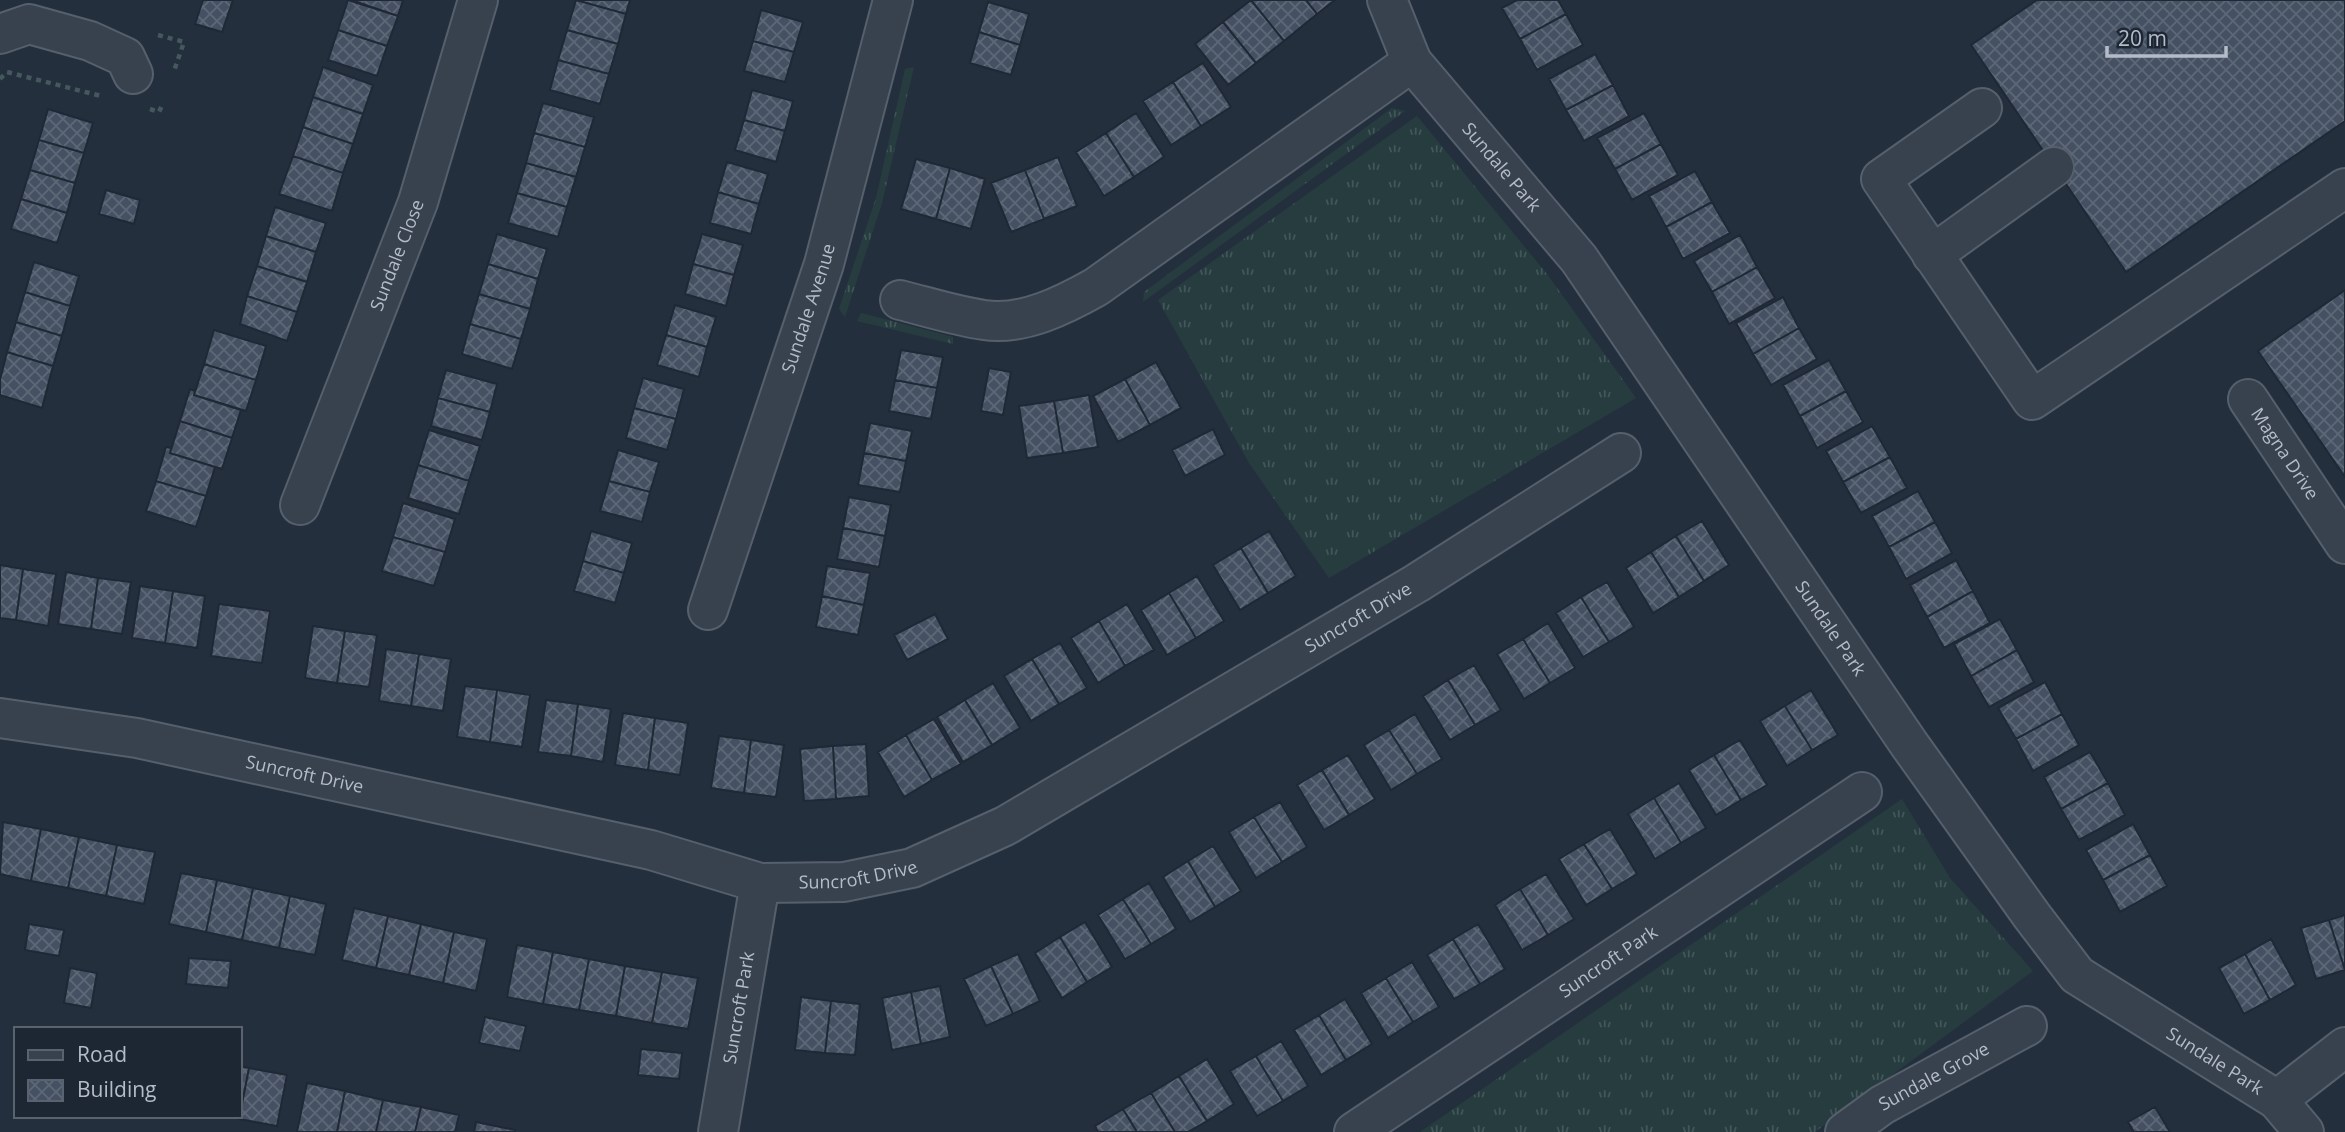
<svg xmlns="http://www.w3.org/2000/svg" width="2345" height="1132" font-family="'Open Sans',sans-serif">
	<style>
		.grass { fill: url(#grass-tufts) }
		.building { fill: url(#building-cross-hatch); stroke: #1f2835; stroke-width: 2 }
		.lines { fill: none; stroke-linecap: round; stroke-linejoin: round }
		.minor-casing { stroke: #565f6c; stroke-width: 42 }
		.path { stroke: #44595c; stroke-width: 4.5; stroke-dasharray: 5 5; stroke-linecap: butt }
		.minor { stroke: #38414e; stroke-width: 38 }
		.labels { text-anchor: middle; stroke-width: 6; stroke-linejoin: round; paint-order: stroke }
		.street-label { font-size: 18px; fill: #b4bcc9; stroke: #1d2633 }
	</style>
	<defs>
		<pattern id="grass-tufts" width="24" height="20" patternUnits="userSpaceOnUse" patternTransform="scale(1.75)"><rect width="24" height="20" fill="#263c3f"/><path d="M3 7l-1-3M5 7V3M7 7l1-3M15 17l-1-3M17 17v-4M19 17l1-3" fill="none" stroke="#435659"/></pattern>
		<pattern id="building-cross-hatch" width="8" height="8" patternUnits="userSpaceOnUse" patternTransform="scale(1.75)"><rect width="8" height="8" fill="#455162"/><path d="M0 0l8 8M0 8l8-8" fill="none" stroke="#5d6877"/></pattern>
	</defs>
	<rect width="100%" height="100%" fill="#242f3e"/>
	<!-- grass -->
	<path class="grass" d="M914,67L882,203L845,317L839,309L876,198L905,69Z
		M1392,108L1405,111L1143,302L1144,292Z
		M1417,116L1547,274L1636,398L1329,578L1249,463L1158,300Z
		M861,313L953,337V344L857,321Z
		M1902,799L1950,878L2033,971L1815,1132H1420Z"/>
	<!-- building -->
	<path class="building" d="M203,0H233L222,32L195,24Z
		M348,0L398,16L387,46L338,30Z
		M351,0H403L398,16Z
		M576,0H630L626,14Z
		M576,0L626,14L618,44L567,30Z
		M1251,0L1284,41L1256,63L1223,22Z
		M1251,0H1306L1317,14L1284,41Z
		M1306,0H1335L1317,14Z
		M1517,0H1558L1566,14L1520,39L1502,8Z
		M2037,0H2345V121L2126,272L1971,45Z
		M988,2L1029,14L1020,45L979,32Z
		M761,10L803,22L794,52L753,41Z
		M1566,14L1583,45L1537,70L1520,39Z
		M1223,22L1256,63L1228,85L1195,44Z
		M338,30L387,46L377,76L328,60Z
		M567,30L618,44L609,74L558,60Z
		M979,32L1020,45L1011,75L970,63Z
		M753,41L794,52L785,82L744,71Z
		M1595,54L1613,85L1566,110L1549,79Z
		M558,60L609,74L600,104L550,90Z
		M1203,63L1231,107L1201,126L1173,82Z
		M323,67L373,85L363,114L313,97Z
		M1173,82L1201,126L1171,145L1143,101Z
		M1613,85L1629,116L1584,141L1566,110Z
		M752,90L793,101L785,131L744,120Z
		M313,97L363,114L353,144L303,127Z
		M543,103L594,117L585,147L534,133Z
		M48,109L93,123L84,153L39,140Z
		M1136,113L1164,157L1134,177L1106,133Z
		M1644,113L1661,144L1615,169L1597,138Z
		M744,120L785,131L776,162L735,150Z
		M303,127L353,144L343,173L293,156Z
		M534,133L585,147L576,177L526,163Z
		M1106,133L1134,177L1104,196L1076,152Z
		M39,140L84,153L75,183L30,170Z
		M1661,144L1678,175L1632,200L1615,169Z
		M293,156L343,173L332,211L279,194Z
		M1058,157L1077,206L1044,219L1025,170Z
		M916,159L950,168L936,219L901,209Z
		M727,162L768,174L759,204L718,192Z
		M526,163L576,177L567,207L517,193Z
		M950,168L985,179L971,229L936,219Z
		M30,170L75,183L67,213L21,199Z
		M1025,170L1044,219L1011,232L991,183Z
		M1695,171L1712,202L1666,227L1649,196Z
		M106,190L140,200L134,224L99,214Z
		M718,192L759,204L751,234L710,223Z
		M517,193L567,207L558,237L508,223Z
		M21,199L67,213L57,243L11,229Z
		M1712,202L1730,233L1683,259L1666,227Z
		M275,207L326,223L316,252L266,236Z
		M497,234L547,249L538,279L488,264Z
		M702,234L743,245L734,275L693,264Z
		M1740,235L1757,267L1712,292L1694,261Z
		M266,236L316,252L307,282L257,266Z
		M34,262L79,276L70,306L25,292Z
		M488,264L538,279L530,309L479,294Z
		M693,264L734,275L726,306L685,294Z
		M257,266L307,282L297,312L247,296Z
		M1757,267L1775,298L1729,324L1712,292Z
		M2345,290V477L2258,351Z
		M25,292L70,306L62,336L16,322Z
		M479,294L530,309L521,339L470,324Z
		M247,296L297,312L287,341L240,324Z
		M1783,297L1799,328L1753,354L1736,323Z
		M675,305L716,317L707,347L666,335Z
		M16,322L62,336L53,366L7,352Z
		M470,324L521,339L512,369L462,354Z
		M1799,328L1817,359L1771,385L1753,354Z
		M214,330L266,346L256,380L204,364Z
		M666,335L707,347L699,377L657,365Z
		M901,350L943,357L937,388L895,380Z
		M7,352L53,366L42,408L0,395V380Z
		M1829,360L1846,391L1800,416L1783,385Z
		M1156,362L1181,408L1150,425L1125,379Z
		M204,364L256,380L246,411L194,395Z
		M989,368L1011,372L1003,415L981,411Z
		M446,370L497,384L490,412L438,398Z
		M643,378L684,389L676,419L634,408Z
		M1125,379L1150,425L1118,442L1093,396Z
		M895,380L937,388L931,419L889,411Z
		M190,389L195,391L194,395L241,410L232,438L180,421Z
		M1846,391L1863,422L1817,448L1800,416Z
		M1089,395L1098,447L1063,453L1054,401Z
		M438,398L490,412L482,440L431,426Z
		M1054,401L1063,453L1027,458L1019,406Z
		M634,408L676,419L667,450L626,438Z
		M180,421L232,438L222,469L170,453Z
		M870,423L912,431L906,461L864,453Z
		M1872,426L1890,457L1843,482L1826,451Z
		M1213,429L1225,455L1185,476L1172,450Z
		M429,430L480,446L469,481L418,465Z
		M166,447L171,448L170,453L215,467L206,496L156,481Z
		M618,450L659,462L650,492L609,481Z
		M864,453L906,461L900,492L858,485Z
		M1890,457L1907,488L1861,513L1843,482Z
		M418,465L469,481L459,514L408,498Z
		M156,481L206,496L196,527L146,511Z
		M609,481L650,492L642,522L600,511Z
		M1918,491L1935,522L1889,547L1872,516Z
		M849,497L891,505L885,536L843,528Z
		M403,503L455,519L445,552L393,537Z
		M1702,521L1729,565L1704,581L1676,536Z
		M1935,522L1952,553L1906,579L1889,547Z
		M843,528L885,536L879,567L837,559Z
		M591,531L632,543L624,573L583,561Z
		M1269,531L1296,576L1268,593L1241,548Z
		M1676,536L1704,581L1679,597L1651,552Z
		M393,537L445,552L434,586L382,571Z
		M1241,548L1268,593L1240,610L1213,565Z
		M1651,552L1679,597L1653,613L1626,568Z
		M1956,560L1973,591L1927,617L1910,585Z
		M583,561L624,573L615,603L574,591Z
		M0,565L23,569L16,620L0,618Z
		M827,566L870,573L864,605L822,596Z
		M23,569L56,574L48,626L16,620Z
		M66,572L98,578L91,629L58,624Z
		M1197,576L1224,621L1196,638L1169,593Z
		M98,578L131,582L122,634L91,629Z
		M1607,582L1634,627L1609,642L1581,597Z
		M140,586L173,591L165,643L132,638Z
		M173,591L205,596L197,648L165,643Z
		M1973,591L1990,623L1944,648L1927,617Z
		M1169,593L1196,638L1167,655L1141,610Z
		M822,596L864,605L858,635L816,627Z
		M1581,597L1609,642L1583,657L1556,613Z
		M219,604L270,611L262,663L211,656Z
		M1127,604L1154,650L1125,666L1099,621Z
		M935,614L948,639L907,660L894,635Z
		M2000,619L2017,650L1971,676L1954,644Z
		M1099,621L1125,666L1098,683L1071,638Z
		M1548,623L1575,668L1550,683L1523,639Z
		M313,626L345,631L337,683L305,678Z
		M345,631L377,635L369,687L337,683Z
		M1523,639L1550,683L1524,699L1497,654Z
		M1060,643L1087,688L1059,704L1032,659Z
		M386,649L419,654L411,706L379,701Z
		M2017,650L2034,682L1989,707L1971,676Z
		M419,654L451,659L443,711L411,706Z
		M1032,659L1059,704L1031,721L1004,676Z
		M1474,665L1501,710L1475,725L1448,680Z
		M1448,680L1475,725L1450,740L1423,696Z
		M2045,682L2062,714L2016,739L1998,708Z
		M993,683L1020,728L992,745L965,700Z
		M465,686L497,690L490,742L457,737Z
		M497,690L530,695L522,747L490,742Z
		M1811,690L1838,735L1812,750L1785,706Z
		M546,700L578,704L571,756L538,752Z
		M965,700L992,745L963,762L937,717Z
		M578,704L611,709L603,762L571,756Z
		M1785,706L1812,750L1787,766L1760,721Z
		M623,713L655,718L648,770L615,765Z
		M1415,714L1442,759L1417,774L1389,730Z
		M2062,714L2079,745L2033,771L2016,739Z
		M655,718L688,723L680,775L648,770Z
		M934,719L961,764L932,780L906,735Z
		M1389,730L1417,774L1391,790L1364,745Z
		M906,735L932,780L904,797L878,752Z
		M719,736L751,740L744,793L711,788Z
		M751,740L784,745L776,797L744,793Z
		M1740,740L1767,785L1741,800L1714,755Z
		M866,744L869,796L836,799L833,746Z
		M833,746L836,799L804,801L800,749Z
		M2090,752L2108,783L2061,809L2044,777Z
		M1348,755L1375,799L1349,815L1322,770Z
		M1714,755L1741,800L1716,815L1689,770Z
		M1322,770L1349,815L1324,830L1297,785Z
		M1679,783L1706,828L1681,843L1654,798Z
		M2108,783L2125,815L2079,840L2061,809Z
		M1654,798L1681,843L1655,859L1628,814Z
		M1280,802L1307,847L1282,862L1254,817Z
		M1254,817L1282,862L1256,878L1229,832Z
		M3,822L41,829L31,881L0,874Z
		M2133,824L2150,855L2103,880L2086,850Z
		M41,829L79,837L68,888L31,881Z
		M1610,829L1637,874L1612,889L1584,844Z
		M79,837L117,845L106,896L68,888Z
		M1584,844L1612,889L1586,905L1559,859Z
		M117,845L155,852L144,904L106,896Z
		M1213,846L1241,891L1215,907L1188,861Z
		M2150,855L2167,886L2120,912L2103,880Z
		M1188,861L1215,907L1190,922L1163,877Z
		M181,873L217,880L206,932L169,924Z
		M1546,874L1574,919L1548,935L1520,889Z
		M217,880L253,888L242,940L206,932Z
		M1149,883L1176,929L1151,944L1123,899Z
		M253,888L290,896L279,948L242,940Z
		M1520,889L1548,935L1522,950L1495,905Z
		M290,896L326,904L315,955L279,948Z
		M1123,899L1151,944L1125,959L1098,915Z
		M354,908L388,916L376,968L342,960Z
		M2345,915V970L2329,920Z
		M388,916L421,924L409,975L376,968Z
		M2329,920L2345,970L2316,979L2301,928Z
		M1085,922L1112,967L1087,982L1060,937Z
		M29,924L64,930L59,956L25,950Z
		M421,924L454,932L443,983L409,975Z
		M1478,924L1505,969L1480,984L1453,939Z
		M454,932L487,939L476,991L443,983Z
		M1060,937L1087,982L1062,998L1035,953Z
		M1453,939L1480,984L1454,999L1427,955Z
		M2271,939L2296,985L2270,1000L2245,954Z
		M517,945L553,952L543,1004L507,997Z
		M553,952L589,959L579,1010L543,1004Z
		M1018,954L1040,1001L1013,1014L991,966Z
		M2245,954L2270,1000L2244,1014L2219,968Z
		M189,958L231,961L228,988L186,984Z
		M589,959L625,966L616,1016L579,1010Z
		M1412,962L1439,1007L1413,1022L1386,978Z
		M625,966L662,972L652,1023L616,1016Z
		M991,966L1013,1014L986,1026L964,979Z
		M70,968L97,973L91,1008L64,1003Z
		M662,972L698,978L688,1029L652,1023Z
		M1386,978L1413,1022L1388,1038L1361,993Z
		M940,986L950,1037L921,1044L911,992Z
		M911,992L921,1044L892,1050L882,998Z
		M801,997L831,1001L825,1053L795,1050Z
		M1345,999L1372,1044L1346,1060L1319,1015Z
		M831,1001L860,1004L855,1055L825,1053Z
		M1319,1015L1346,1060L1321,1075L1294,1030Z
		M485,1017L526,1026L520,1051L479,1043Z
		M1281,1041L1308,1086L1283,1101L1256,1056Z
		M641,1049L682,1053L679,1079L638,1075Z
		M1256,1056L1283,1101L1257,1116L1230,1071Z
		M1207,1059L1234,1104L1207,1121L1179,1076Z
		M240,1066L249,1068L240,1114Z
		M249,1068L287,1075L277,1126L239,1119Z
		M1179,1076L1207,1121L1188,1132H1175L1151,1093Z
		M307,1083L345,1091L337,1132H297Z
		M345,1091L383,1100L376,1132H337Z
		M1151,1093L1175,1132H1137L1123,1109Z
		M383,1100L421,1107L415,1132H376Z
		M421,1107L459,1115L455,1132H415Z
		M2155,1107L2170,1132H2134L2128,1122Z
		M1123,1109L1137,1132H1098L1095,1126Z
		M476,1122L515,1130V1132H474Z"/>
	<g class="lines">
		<defs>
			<g id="minor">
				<path id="s1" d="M1387,0L1412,62L1579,259L1909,744L2032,916L2077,975L2277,1100L2304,1132"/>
				<path d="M0,34L29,24L90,41L125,57L133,74"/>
				<path d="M1982,108L1881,179L2032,400L2345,188"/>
				<path d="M1932,255L2054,167"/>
				<path d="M900,300C928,307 956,316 984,320C1023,326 1064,305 1096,287L1412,62"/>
				<path id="s2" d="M2248,399L2345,544"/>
				<path id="s3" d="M300,505L418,202L478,0"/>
				<path id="s4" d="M708,610L824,264L893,0"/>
				<path id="s5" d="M0,718L137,738L651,850L760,883L844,882L912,868L1005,826L1417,583L1621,453"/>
				<path d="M2277,1100L2345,1047"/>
				<path id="s6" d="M718,1132L760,883"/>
				<path id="s7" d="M1354,1132L1862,792"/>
				<path id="s8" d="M1845,1132L1882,1105L2027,1026"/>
			</g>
		</defs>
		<!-- minor casing -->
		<use href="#minor" class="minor-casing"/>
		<!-- path -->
		<path class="path" d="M158,35L184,42L174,71
			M0,79L7,72L101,96
			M150,109L159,112L163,103"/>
		<!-- minor -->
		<use href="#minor" class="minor"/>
	</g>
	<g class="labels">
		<!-- street labels -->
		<g class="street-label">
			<text dy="6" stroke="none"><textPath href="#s1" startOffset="205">Sundale Park</textPath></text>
			<text dy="6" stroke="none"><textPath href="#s3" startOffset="268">Sundale Close</textPath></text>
			<text dy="6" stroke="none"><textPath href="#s4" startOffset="318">Sundale Avenue</textPath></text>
			<text dy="6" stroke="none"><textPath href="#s2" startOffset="66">Magna Drive</textPath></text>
			<text dy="6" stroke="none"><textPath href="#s5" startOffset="1444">Suncroft Drive</textPath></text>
			<text dy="6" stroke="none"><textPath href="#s1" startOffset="772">Sundale Park</textPath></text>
			<text dy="6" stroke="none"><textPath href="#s5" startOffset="310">Suncroft Drive</textPath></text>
			<text dy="6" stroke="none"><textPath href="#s5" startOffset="877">Suncroft Drive</textPath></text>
			<text dy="6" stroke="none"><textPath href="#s7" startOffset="306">Suncroft Park</textPath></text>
			<text dy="6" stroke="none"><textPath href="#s6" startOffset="126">Suncroft Park</textPath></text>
			<text dy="6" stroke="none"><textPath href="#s1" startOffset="1360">Sundale Park</textPath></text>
			<text dy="6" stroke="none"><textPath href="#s8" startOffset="105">Sundale Grove</textPath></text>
		</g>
	</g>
	<!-- legend -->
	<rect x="14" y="1027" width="228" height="91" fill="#1d2633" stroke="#59626f" stroke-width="2"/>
	<rect x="28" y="1050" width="35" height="10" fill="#38414e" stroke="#59626f" stroke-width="2"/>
	<text x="77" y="1062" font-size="21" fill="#b4bcc9">Road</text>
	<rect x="28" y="1080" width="35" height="21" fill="url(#building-cross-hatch)" stroke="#59626f" stroke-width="2"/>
	<text x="77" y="1097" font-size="21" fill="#b4bcc9">Building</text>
	<!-- scale -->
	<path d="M2107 46v10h119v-10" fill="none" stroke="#b4bcc9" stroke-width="3.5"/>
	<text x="2118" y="46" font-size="21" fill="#b4bcc9" stroke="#1d2633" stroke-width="5" paint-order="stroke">20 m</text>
</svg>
